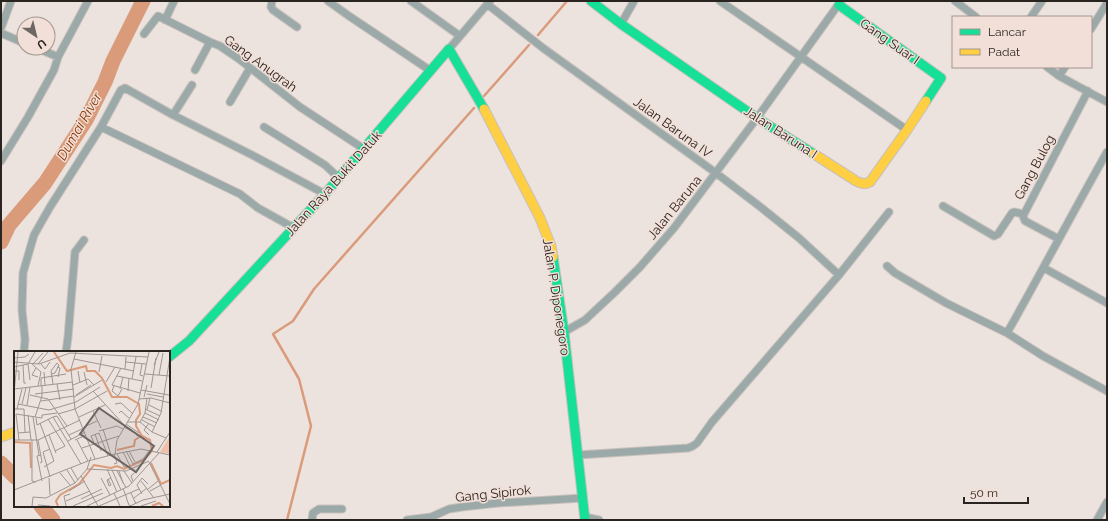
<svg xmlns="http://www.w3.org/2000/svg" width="1108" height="521" font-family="Raleway,sans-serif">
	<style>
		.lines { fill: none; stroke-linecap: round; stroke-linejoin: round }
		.stream { stroke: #da9b7b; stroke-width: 2.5 }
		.river { stroke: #da9b7b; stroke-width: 15 }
		.street-casing { stroke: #c8c1bd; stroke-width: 9 }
		.fast-casing { stroke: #c8c1bd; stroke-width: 11 }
		.slow-casing { stroke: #c8c1bd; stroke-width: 11 }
		.street { stroke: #9ba9a8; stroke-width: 7 }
		.fast { stroke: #16e098; stroke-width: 9 }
		.slow { stroke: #ffcf43; stroke-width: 9 }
		.labels { text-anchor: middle; stroke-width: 3; stroke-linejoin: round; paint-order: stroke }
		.street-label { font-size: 13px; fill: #2a2421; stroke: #f2e0d8 }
		.water-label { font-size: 14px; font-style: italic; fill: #893a08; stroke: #f2e0d8 }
		.inset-river { fill: none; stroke: #da9b7b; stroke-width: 2 }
		.inset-road { fill: none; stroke: #9e9692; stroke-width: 1 }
		.view { fill: #6e6663; fill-opacity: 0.15; stroke: #6e6663; stroke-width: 2 }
		.inset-edge { fill: none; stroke: #2a2421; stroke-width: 2 }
	</style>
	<rect width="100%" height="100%" fill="#ece2de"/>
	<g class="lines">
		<!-- stream -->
		<path class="stream" d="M538,35L567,1
			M484,96L529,45
			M287,520L311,426L299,379L273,334L293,321L314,289L474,108"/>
		<!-- river -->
		<path class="river" d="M1,242L9,225L45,183L86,120L105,82L113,61L143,1
			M1,463L15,477
			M41,506L53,520"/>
		<defs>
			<path id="street" d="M272,1L271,7L273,10L297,27
				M328,1L349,16L431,71
				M411,1L460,36
				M720,1L907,130
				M955,1L976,17
				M487,4L543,48L716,173L763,209L799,238L839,275
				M1031,17L1042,1
				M165,20L174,1
				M621,24L634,1
				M1,28L11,1
				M1091,29L1107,3
				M1,33L24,43
				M144,34L158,16L210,42L220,46L239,59L300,107L364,149
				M37,48L58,57
				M449,49L490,1
				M1047,67L1059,76L1107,102
				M195,70L210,42
				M1059,76L1065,67
				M230,102L250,68
				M173,115L192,85
				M101,127L240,194L258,208L294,228
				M264,127L325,165L339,178
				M1,161L28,117L54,70L58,57L88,1
				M943,206L994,236L998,234L1012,213L1014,212L1023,214
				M1059,239L1025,221L1023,216L1088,91
				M887,266L895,273L946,303L1007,333L1043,356L1107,391
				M1044,268L1107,303
				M564,332L585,320L615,292L640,267L674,228L757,118L841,1
				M1007,333C1041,273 1073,212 1107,152
				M24,352L25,339L22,310L23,273L34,235L50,207L101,127L121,90L125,88L173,115L252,155L325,194
				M66,352L68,337L75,252L84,240
				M578,455L688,448L693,446L697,443L712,422L839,275L889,212
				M585,517L599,520
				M312,520L313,513L319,509H342
				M407,520L431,517L449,509L462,507L498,503L583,498
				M1097,520L1107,502"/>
			<path id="fast" d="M591,1L621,24L757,118L814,154
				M839,5L941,78L926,101
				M553,257L564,332L585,520
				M169,357L189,341L325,194L449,49L484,109"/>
			<path id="slow" d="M484,109L540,218L551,246L553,257
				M814,154L856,181C861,184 865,185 870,182L907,130L926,101
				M1,437L15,432"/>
		</defs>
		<!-- street casing -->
		<use href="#street" class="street-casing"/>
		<!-- fast casing -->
		<use href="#fast" class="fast-casing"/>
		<!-- slow casing -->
		<use href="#slow" class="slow-casing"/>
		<!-- street -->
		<use href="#street" class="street"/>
		<!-- fast -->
		<use href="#fast" class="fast"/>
		<!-- slow -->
		<use href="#slow" class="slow"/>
	</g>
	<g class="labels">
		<!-- street labels -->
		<g class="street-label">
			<text transform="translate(890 41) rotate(35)" y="5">Gang Suar I</text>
			<text transform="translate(261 63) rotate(36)" y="5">Gang Anugrah</text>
			<text transform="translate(673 127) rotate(36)" y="5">Jalan Baruna IV</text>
			<text transform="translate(781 132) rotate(33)" y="5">Jalan Baruna I</text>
			<text transform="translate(1034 167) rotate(-62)" y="5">Gang Bulog</text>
			<text transform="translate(333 183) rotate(-48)" y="5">Jalan Raya Bukit Datuk</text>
			<text transform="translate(674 207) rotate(-51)" y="5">Jalan Baruna</text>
			<text transform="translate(557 297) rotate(81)" y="5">Jalan P. Diponegoro</text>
			<text transform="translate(493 493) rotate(-6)" y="5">Gang Sipirok</text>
		</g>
		<!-- water labels -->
		<g class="water-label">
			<text transform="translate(79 126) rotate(-60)" y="5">Dumai River</text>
		</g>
	</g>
	<!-- overview -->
	<g transform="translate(14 351)">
		<rect width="156" height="156" fill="#ece2de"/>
		<path d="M156,85V103L146,101Z" fill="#f0c0aa"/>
		<path class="inset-river" d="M40,1L53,20L72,15L73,20H81L88,27L98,46H113L125,53L126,63L122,69V75L128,85L136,89L138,100L130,109L110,118L103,115L97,117L80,114L65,133L46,144L42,150L44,155M0,91L16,92L17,117M103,99L120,95L121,89L128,84M137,112L147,133L156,129M138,155L145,152L149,155"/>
		<path class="inset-road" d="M62,1L57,18L61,58L81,108M135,1L124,53L103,89L101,103L127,98L156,104M0,7L11,6L15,3M60,8L120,20M0,11L25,13L56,2L134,6M112,11L132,13M14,13L16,29M18,13L27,21L24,35M19,13L29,2M24,13L34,1M27,13L31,18L36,11M128,13L126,24L129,25M9,14L10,32H12M140,14L145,1M0,16L14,13L21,1M43,16L46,17L44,26M22,17L18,24L24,26M107,17L98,34L126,42M111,18L112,6M1,20H5V29M64,20L66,32M30,21L31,34M70,21L73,34M85,21L88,5M37,23L41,22L45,14L43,12M131,23L156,25M145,24L149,2M103,25L128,30M118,28L122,6M92,31L101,16M39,33L37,20L43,12M43,33L46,49M59,34L74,28L80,34M27,35V27L52,23M100,35L98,40L104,45L108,38M137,37L142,7M0,38L59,31M106,38L109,26M127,39L155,44M79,40L111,75M114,40L115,27M0,42L4,1M21,43L60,38M133,43L149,46M16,44L34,48L53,75M62,44L77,34M60,46L88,29M130,46L133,34M125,48L137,47L156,52M27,50L60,45M4,53L35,59L62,51L86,36M8,53L12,37M101,53L107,52L118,62M13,54L16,36M135,54L147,60M0,58H10L11,81M3,58L8,38M61,58L93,40M131,58L146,65M133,59L136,47M79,60L87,77M105,62L107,60L115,67M131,62L145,69M44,63L61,58M14,64L17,89M19,66L25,104M21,66L28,45V35M39,66L43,65L57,88M65,66L91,54M129,66L143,72M22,67L23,74L39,66L67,113M34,68L51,95L41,100M128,69L141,76M113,71H126L138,81M126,71L131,62L133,47M26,72L40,110L30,116M135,72L130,79L135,84M112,73L125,82M70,76L83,70M110,76L124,84H122M89,78L97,104M85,80L103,75L109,78M4,82L16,81M81,83L87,100M35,84L42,102M55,84L70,77M152,87L138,81L147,62L156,6M0,89H24L66,69M5,89L2,63L28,67V64L43,62M18,89V130L22,131M24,89L28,111L26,112M61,89L72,84M63,89L74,110M54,90L71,81M80,92L77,85L85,82L94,105M68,97L105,85M36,98L29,101L36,126M112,100L119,113L129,108L135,100M115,100L121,111M109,101L116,115M143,101L156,81M103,103L110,116L114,115M27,104L23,105L28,130M135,111L156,153M100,113L103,112L100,103M57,117L64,129M73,118L112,120L135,110M93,118L103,141M53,119L61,132M98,119L107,139M103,120L112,137M105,120L109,132M110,120L118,132M46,122L56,134M67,125L84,155M35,127L36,144M87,127L96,144M94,128L97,134L95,135L93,129L97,127M119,130L117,125L125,118M127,130L140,147M109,138L110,140L112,145L113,149L115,154L116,155L129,149L156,143M134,138L144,130M0,139L74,110L101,103M55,140L71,130M136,140L147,134M100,142L106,155M117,142L122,153M128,143L123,134L128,127L134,133M120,147L133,137M67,148L88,138M52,150L76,140M24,154L36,155M18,155L19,146L32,147L61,132L73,118L77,106M52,155L50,145L56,143M59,155L89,142M73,155L115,135L145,102M85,155L125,138M127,155L142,150"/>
		<path class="view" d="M85,57L140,95L122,121L66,83Z"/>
		<rect width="156" height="156" class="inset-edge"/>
	</g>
	<!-- border -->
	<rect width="1108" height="521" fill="none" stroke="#2a2421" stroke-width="4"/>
	<!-- legend -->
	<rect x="952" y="16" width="140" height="52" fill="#f2e0d8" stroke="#a2958f"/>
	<rect x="960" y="29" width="20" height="6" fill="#16e098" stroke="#a2958f"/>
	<text x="988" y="36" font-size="12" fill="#2a2421">Lancar</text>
	<rect x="960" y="49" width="20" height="6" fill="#ffcf43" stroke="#a2958f"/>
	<text x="988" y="56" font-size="12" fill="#2a2421">Padat</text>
	<!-- north arrow -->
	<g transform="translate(36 36) rotate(145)"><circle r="19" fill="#f2e0d8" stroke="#a2958f"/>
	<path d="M0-3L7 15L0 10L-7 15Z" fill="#6e6663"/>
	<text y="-6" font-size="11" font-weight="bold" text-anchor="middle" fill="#2a2421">U</text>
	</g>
	<!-- scale -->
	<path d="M964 497v6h64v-6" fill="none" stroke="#2a2421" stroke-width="2"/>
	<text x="970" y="497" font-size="12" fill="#2a2421" stroke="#f2e0d8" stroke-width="3" paint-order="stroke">50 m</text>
</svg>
